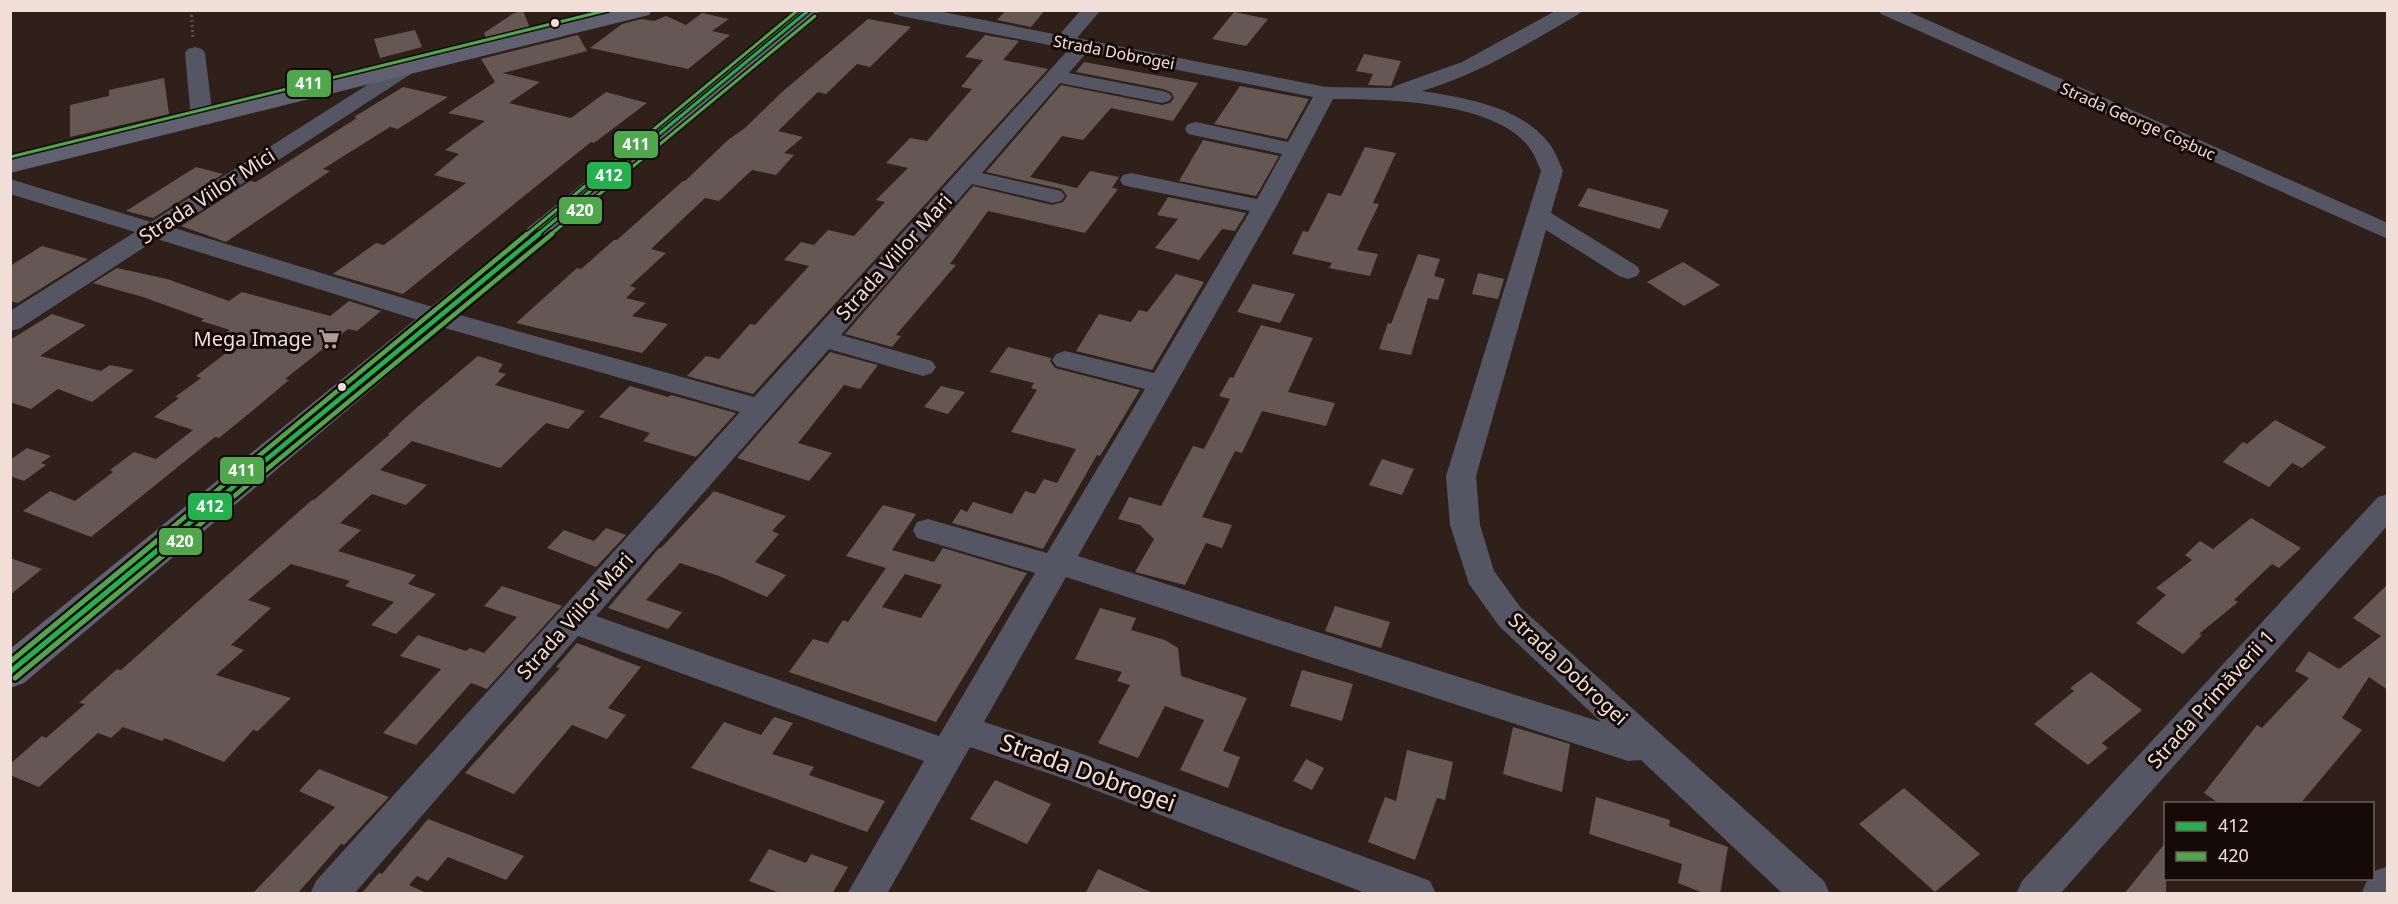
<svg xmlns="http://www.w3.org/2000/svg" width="2398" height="904" font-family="'Noto Sans',sans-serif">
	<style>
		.building { fill: #655852; fill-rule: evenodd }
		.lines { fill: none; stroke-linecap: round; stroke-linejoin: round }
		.path { stroke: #58555a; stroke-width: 3; stroke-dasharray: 2 3; stroke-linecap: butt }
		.street { fill: #555663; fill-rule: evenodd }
		.secondary { fill: #5f6171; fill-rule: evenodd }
		.bus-1-far2-casing { stroke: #160a06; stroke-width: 6 }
		.bus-1-far1-casing { stroke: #160a06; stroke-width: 9 }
		.bus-1-casing { stroke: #160a06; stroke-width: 10 }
		.bus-2-far2-casing { stroke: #160a06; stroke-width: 6 }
		.bus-2-far1-casing { stroke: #160a06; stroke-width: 9 }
		.bus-2-casing { stroke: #160a06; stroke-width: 10 }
		.bus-3-far2-casing { stroke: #160a06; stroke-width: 6 }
		.bus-3-far1-casing { stroke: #160a06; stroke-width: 9 }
		.bus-3-casing { stroke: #160a06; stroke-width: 10 }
		.bus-1-far2 { stroke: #23b14d; stroke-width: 3 }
		.bus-1-far1 { stroke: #23b14d; stroke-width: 4.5 }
		.bus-1 { stroke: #23b14d; stroke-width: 5 }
		.bus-2-far2 { stroke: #4ea74b; stroke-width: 3 }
		.bus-2-far1 { stroke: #4ea74b; stroke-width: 4.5 }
		.bus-2 { stroke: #4ea74b; stroke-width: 5 }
		.bus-3-far2 { stroke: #4ea74b; stroke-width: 3 }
		.bus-3-far1 { stroke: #4ea74b; stroke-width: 4.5 }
		.bus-3 { stroke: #4ea74b; stroke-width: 5 }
		.bus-dot { fill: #f1ded6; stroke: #160a06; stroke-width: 2 }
		.labels { text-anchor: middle; stroke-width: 6; stroke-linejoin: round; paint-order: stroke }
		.far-street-label { font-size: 16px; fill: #f1ded6; stroke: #160a06 }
		.street-label { font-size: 20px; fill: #f1ded6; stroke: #160a06 }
		.poi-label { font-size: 20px; fill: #f1ded6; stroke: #160a06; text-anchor: end }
		.near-street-label { font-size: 24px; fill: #f1ded6; stroke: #160a06 }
		.line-badge { stroke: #160a06; stroke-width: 2 }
		.badge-label { font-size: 16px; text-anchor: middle; font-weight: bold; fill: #fff }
	</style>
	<rect width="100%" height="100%" fill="#2f2019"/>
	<!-- building -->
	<path class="building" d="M1006,10H1045L1031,27L997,20Z
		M523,11L530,28L486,38L484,33L514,13Z
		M1234,12L1268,19L1246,46L1212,39Z
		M702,13L729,19L712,31L730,35L688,69L590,48L622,24L642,19L654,21L666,16L686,25Z
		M868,19L911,27L870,67L857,64L826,94L818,92L778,131L803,137L784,153L794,155L776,175L752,170L719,201L705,198L651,249L666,253L630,286L636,288L626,298L646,303L632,316L668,324L642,353L516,323L577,268L581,269L614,240H617L683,181H685L728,140L745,128L782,92Z
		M415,30L422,47L380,58L374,39Z
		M578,35L587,51L503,73L540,82L509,103L571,118L606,92L647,103L594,143L591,142L403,294L333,274L376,243L384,245L466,183L434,175L459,154L445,150L485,121L448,113L495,82L481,59Z
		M985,35L1019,41L1003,60L1048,69L753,394L687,376L706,356L719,359L750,324L755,325L809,266L784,260L801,242L814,245L828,230L854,236L885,202L876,200L908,168L886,163L910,138L927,141L972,89L961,87L983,60L965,57Z
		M1364,54L1401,61L1391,86L1368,85L1373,74L1356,71Z
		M1084,62L1198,83L1173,121L1111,108L1083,140L1062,136L1030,177L1077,188L1090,171L1119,177L1112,188L1118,189L1085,233L988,211L950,264L956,265L896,335L901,336L892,347L845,334L973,186L1052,205L1063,202L1067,196L1062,189L986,172L1061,85L1162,105L1170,103L1174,98L1171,92L1163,89L1076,72Z
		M164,78L169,114L70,137V105L109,96V90Z
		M1240,86L1309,99L1287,139L1214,124Z
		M403,87L448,97L398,129L390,127L323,169L330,171L226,242L181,226L250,181L256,182L357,118L354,117Z
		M1203,140L1279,156L1256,196L1179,181Z
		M1365,147L1396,153L1373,203L1379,204L1357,250L1378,254L1370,276L1329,268L1332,263L1292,254L1303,231L1308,232L1328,193L1341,196Z
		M196,167L223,174L153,218L126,211Z
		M1588,188L1669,210L1660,229L1578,206Z
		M1168,197L1246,213L1235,231L1222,229L1199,260L1155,248L1178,219L1157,215Z
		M42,246L88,259L18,303L10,301V266Z
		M1418,254L1440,259L1434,276L1445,279L1438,300L1428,298L1411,355L1379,349L1388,323L1391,324Z
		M1683,262L1720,285L1684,306L1647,282Z
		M117,268L167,279L229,301L242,292L330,316L349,301L381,311L357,331L348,329L285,379L289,380L258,406L219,438L215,437L91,537L23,511L50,491L75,501L113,472L110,470L134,452L156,459L193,430L154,417L179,398L175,397L201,378L196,376L243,340L223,335L230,330L201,321L204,319L143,297L93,283Z
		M1478,273L1504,279L1498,299L1472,294Z
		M1176,274L1204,282L1152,370L1076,351L1099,314L1131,322L1139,310L1147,312Z
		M1253,284L1295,294L1280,323L1237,312Z
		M52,314L86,325L40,356L101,371L110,365L134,370L92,402L58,389L31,409L10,402V340Z
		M1261,325L1313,338L1288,392L1335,403L1326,426L1262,411L1242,453L1235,451L1202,517L1232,525L1222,548L1206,543L1185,585L1135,572L1154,539L1140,525L1118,519L1129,497L1161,506L1193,446L1204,449L1230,399L1219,396L1230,377L1233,378Z
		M1008,347L1051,358L1050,361L1055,368L1140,390L1100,456L1097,455L1043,549L952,523L961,509L967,512L973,502L1012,514L1025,491L1035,494L1044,479L1057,483L1076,449L1011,432L1037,390L1031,388L1034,383L990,372Z
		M830,352L878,365L860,389L844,385L798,443L832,453L809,481L737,458Z
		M478,356L503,364L498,372L506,374L495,385L585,411L568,429L546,423L500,468L412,441L380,470L427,485L406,505L372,494L340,523L361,530L338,551L416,575L408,584L436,594L396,634L371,625L394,602L345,586L350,581L291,564L248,600L271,608L231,645L244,650L216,675L291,698L258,731L253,730L224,762L165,738L162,741L123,727L111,738L98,733L39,787L10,775V764L42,736L46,738L85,704L79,703L117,669L121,670L312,500H314L390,434H388L414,410Z
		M630,386L668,397L671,395L736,413L696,457L643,441L650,433L599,417Z
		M941,386L965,392L948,414L924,407Z
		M2275,420L2326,447L2302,468L2292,463L2269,487L2223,462L2243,442L2247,444Z
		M27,448L51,456L41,463L46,465L24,481L10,476V460Z
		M1382,459L1414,469L1402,495L1369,485Z
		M714,491L786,516L772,531L779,534L755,562L786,575L767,597L719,576L680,563L646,600L682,612L668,629L608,608L659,548H661Z
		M883,505L916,514L892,550L934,562L943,548L1027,573L936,722L789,672L813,639L828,643L843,620L848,622L886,568L846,556ZM905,574L942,585L921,618L882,607Z
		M2251,518L2301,548L2279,568L2272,564L2234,600L2238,602L2199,634L2202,635L2183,654L2136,623L2166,595L2156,588L2192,560L2185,555L2200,541L2213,549Z
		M606,528L626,535L596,567L547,548L564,530L594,541Z
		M10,558L42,569L10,595Z
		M2388,584V690L2369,677L2342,718L2362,730L2300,804H2220L2204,793L2257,725L2262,728L2309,678L2295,671L2309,651L2339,669L2381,636L2353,618Z
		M502,586L562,606L487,689L471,683L416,745L383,733L441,669L400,656L418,635L466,651L470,648L484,653L517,617L484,606Z
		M1335,606L1390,622L1381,648L1325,631Z
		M1100,608L1136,618L1131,630L1165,640L1178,648L1181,676L1247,698L1223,751L1240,757L1228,788L1180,770L1204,720L1165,706L1138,758L1098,743L1130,685L1117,681L1122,672L1075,659Z
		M577,643L641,667L608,708L626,715L607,739L572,725L514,794L465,773L560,668L556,667Z
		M1302,670L1353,684L1342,721L1290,706Z
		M2091,672L2142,710L2102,743L2108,748L2088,765L2034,724L2074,691L2070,688Z
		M774,717L793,723L772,754L814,767L809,775L885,801L867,832L691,768L724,722L761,735Z
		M1513,727L1570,744L1562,792L1503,774Z
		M1407,750L1453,762L1445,800L1437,798L1415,860L1368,842L1385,797L1396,801Z
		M1306,759L1324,768L1312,790L1293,781Z
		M319,769L389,797L344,845L341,844L297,894H252L335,807L299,791Z
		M995,780L1051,804L1027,844L970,819Z
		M1904,788L1980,854L1935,892L1859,824Z
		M1596,797L1670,820L1669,826L1728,847L1720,894H1706L1678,883L1682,864L1589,834Z
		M428,819L524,856L506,880L448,857L428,881L417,876L409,885L428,894H361L379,873L382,874Z
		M2166,842V894H2124Z
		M769,849L806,863L811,854L848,867L832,894H782L749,881Z
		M1098,869L1155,894H1085Z"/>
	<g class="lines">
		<!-- path -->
		<path class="path" d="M191,10L193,38"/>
		<!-- street -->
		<path class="street" d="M892,10H933L1059,35L1081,10H1101L1077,38L1326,87L1393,88L1395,86L1462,62L1557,10H1581L1579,14C1528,44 1478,74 1422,91C1465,98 1519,106 1548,142C1555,150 1559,162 1563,171L1551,213L1637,266L1640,271L1637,276L1628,279L1619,276L1546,230L1476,476L1480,525L1494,571L1521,608L1824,881L1830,894H1783L1641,760L1628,761L1066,577L984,722L1077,752L1417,876L1430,881L1436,894H1368L1074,782L970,747L887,894H847L924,761L578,636L354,894H310L316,881L740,412L431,324L157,239L19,329L10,331V311L135,232L10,194V179L151,222L397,66H411L414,70L411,74L174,228L449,312L754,397L1069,49L901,16L894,14ZM1087,52L1313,97L1288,142L1196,122L1188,124L1185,129L1188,134L1282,154L1257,199L1131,173L1123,175L1120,180L1123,185L1131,187L1250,211L1154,373L1065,351L1056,354L1052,360L1056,366L1145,389L1047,553L928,519L917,522L913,530L917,538L1035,573L939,736L596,616L829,349L923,376L932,373L936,367L932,361L841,335L972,184L1053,203L1061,201L1065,196L1061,191L982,173L1060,83L1162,103L1169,101L1172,97L1169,93L1162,91L1069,73ZM1333,99C1385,99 1499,101 1531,150C1535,156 1538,164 1541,171L1446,476L1450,525L1469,584L1499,626L1601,722L1078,556L1276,207Z
			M1879,10H1905L2388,223V239L1881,14Z
			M195,47L202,49L205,53L213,119L210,124L202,125L194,124L191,119L185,53L188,49Z
			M2388,494V525L2060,894H2016L2022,881L2378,497Z
			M2388,866V894H2361L2367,881L2372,878L2375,871Z"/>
		<!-- secondary -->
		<path class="secondary" d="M612,10H652L649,15L10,173V157Z
			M796,10H821L24,683L10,688V649Z"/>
		<defs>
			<path id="bus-1-far2" d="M537,235L809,10"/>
			<path id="bus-1-far1" d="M180,531L539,234"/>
			<path id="bus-1" d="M10,672L182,530"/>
			<path id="bus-2-far2" d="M550,235L815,16"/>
			<path id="bus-2-far1" d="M192,531L552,234"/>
			<path id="bus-2" d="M15,678L194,530"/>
			<path id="bus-3-far2" d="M10,157L608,10
				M526,235L798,10"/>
			<path id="bus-3-far1" d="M168,531L527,234"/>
			<path id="bus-3" d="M10,662L170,530"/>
		</defs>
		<!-- bus-1-far2 casing -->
		<use href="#bus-1-far2" class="bus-1-far2-casing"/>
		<!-- bus-1-far1 casing -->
		<use href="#bus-1-far1" class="bus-1-far1-casing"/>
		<!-- bus-1 casing -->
		<use href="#bus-1" class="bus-1-casing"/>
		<!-- bus-2-far2 casing -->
		<use href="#bus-2-far2" class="bus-2-far2-casing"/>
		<!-- bus-2-far1 casing -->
		<use href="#bus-2-far1" class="bus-2-far1-casing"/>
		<!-- bus-2 casing -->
		<use href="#bus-2" class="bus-2-casing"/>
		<!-- bus-3-far2 casing -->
		<use href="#bus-3-far2" class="bus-3-far2-casing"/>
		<!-- bus-3-far1 casing -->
		<use href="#bus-3-far1" class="bus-3-far1-casing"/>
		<!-- bus-3 casing -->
		<use href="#bus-3" class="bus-3-casing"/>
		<!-- bus-1-far2 -->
		<use href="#bus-1-far2" class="bus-1-far2"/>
		<!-- bus-1-far1 -->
		<use href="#bus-1-far1" class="bus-1-far1"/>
		<!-- bus-1 -->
		<use href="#bus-1" class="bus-1"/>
		<!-- bus-2-far2 -->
		<use href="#bus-2-far2" class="bus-2-far2"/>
		<!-- bus-2-far1 -->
		<use href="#bus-2-far1" class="bus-2-far1"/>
		<!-- bus-2 -->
		<use href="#bus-2" class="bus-2"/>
		<!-- bus-3-far2 -->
		<use href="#bus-3-far2" class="bus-3-far2"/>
		<!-- bus-3-far1 -->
		<use href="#bus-3-far1" class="bus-3-far1"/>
		<!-- bus-3 -->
		<use href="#bus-3" class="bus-3"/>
	</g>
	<!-- icons -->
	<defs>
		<symbol id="supermarket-bare" viewBox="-9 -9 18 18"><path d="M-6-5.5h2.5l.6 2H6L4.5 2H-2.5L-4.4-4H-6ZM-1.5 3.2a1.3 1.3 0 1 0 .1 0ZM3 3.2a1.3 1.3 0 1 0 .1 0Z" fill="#ad9c94" stroke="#160a06" stroke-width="2.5" paint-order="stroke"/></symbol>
	</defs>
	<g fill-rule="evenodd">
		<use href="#supermarket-bare" x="314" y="324" width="30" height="30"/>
	</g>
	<!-- markers -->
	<g class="bus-dot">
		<circle cx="555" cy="23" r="5"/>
		<circle cx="342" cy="387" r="5"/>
	</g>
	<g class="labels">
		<!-- far-street labels -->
		<g class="far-street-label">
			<text transform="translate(1114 52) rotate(11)" y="6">Strada Dobrogei</text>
			<text transform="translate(2138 121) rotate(24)" y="6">Strada George Coșbuc</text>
		</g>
		<!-- street labels -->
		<g class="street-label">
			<text transform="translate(207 196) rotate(-33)" y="7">Strada Viilor Mici</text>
			<text transform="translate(894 257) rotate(-48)" y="7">Strada Viilor Mari</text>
			<text transform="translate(575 616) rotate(-48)" y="7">Strada Viilor Mari</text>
			<text transform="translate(1568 669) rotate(43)" y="7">Strada Dobrogei</text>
			<text transform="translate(2211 699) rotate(-48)" y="7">Strada Primăverii 1</text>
		</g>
		<!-- poi labels -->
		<g class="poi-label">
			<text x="312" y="346">Mega Image</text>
		</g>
		<!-- near-street labels -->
		<g class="near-street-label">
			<text transform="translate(1088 773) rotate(20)" y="8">Strada Dobrogei</text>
		</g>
	</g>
	<g class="line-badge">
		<rect x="286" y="69" width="46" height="29" rx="6" fill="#4ea74b"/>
		<rect x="613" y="130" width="46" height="29" rx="6" fill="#4ea74b"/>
		<rect x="586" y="161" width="46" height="29" rx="6" fill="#23b14d"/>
		<rect x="558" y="196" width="45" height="29" rx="6" fill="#4ea74b"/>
		<rect x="219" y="456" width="46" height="29" rx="6" fill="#4ea74b"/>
		<rect x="187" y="492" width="46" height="29" rx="6" fill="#23b14d"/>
		<rect x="158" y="527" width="45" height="29" rx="6" fill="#4ea74b"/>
	</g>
	<g class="badge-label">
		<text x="309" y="89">411</text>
		<text x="636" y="150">411</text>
		<text x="609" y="181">412</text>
		<text x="580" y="216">420</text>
		<text x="242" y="476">411</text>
		<text x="210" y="512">412</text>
		<text x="180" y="547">420</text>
	</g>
	<!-- border -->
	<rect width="2398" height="904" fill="none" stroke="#f1ded6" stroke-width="24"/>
	<!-- legend -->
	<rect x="2164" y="802" width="210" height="78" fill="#160a06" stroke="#6e5f59" stroke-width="1.5"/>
	<rect x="2176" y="822" width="30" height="9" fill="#23b14d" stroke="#6e5f59" stroke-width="1.5"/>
	<text x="2218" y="832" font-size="18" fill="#f1ded6">412</text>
	<rect x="2176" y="852" width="30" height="9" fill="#4ea74b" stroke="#6e5f59" stroke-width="1.5"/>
	<text x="2218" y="862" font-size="18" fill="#f1ded6">420</text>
</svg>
